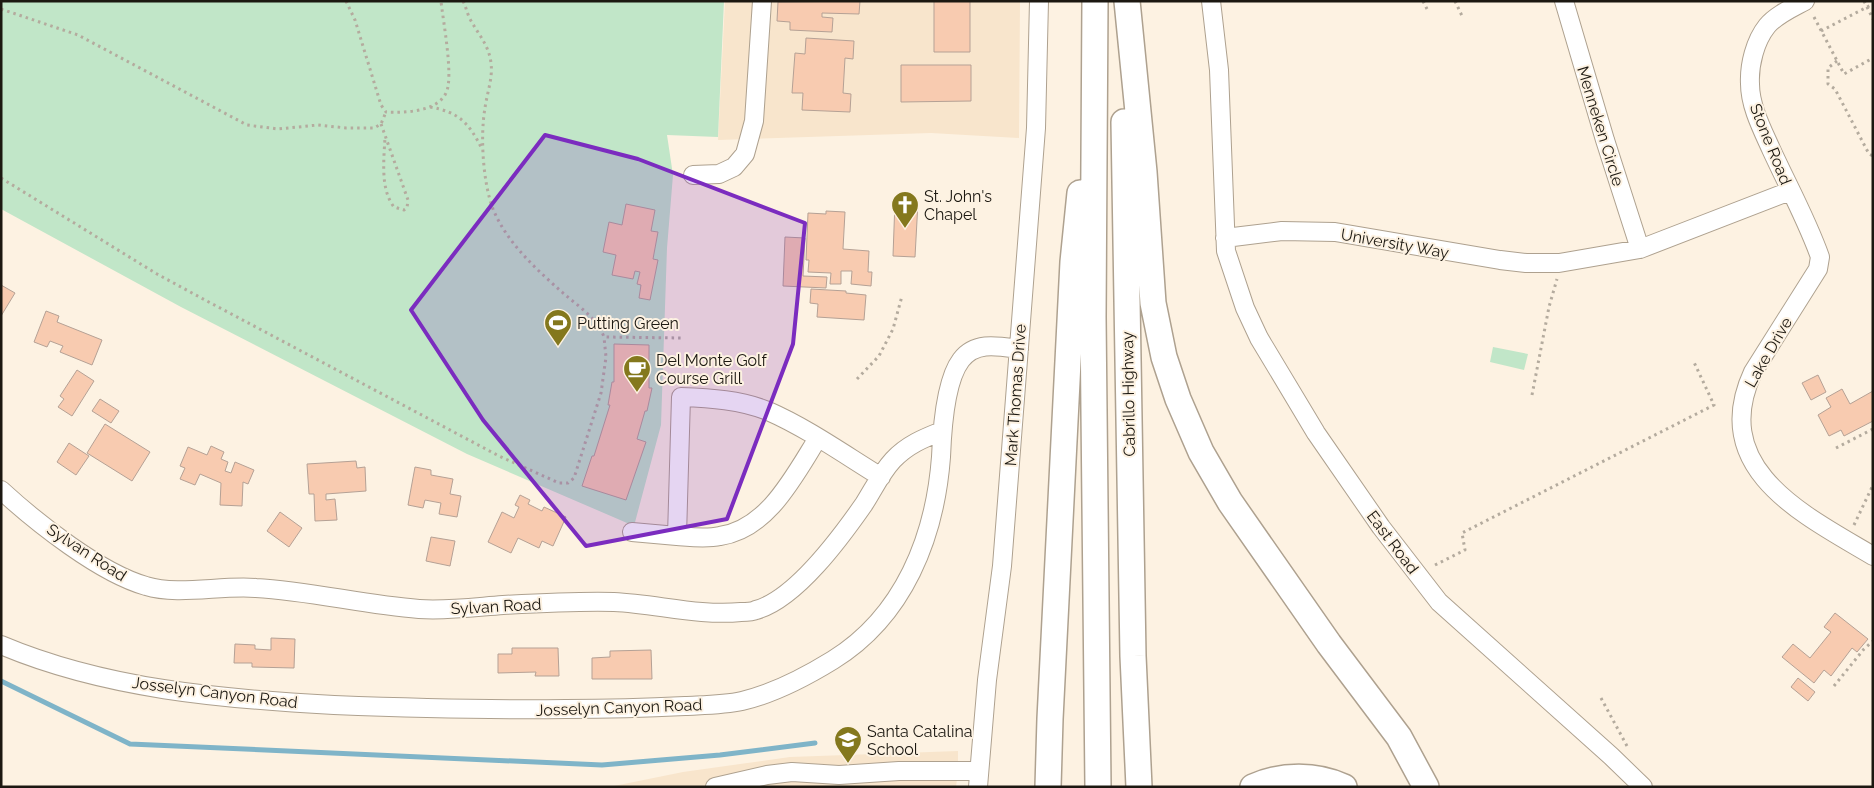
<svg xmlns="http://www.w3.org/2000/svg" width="1874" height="788" font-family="Raleway,sans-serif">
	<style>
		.built { fill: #f8e5cc }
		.green { fill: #c1e6c8 }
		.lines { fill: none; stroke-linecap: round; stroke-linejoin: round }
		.stream { stroke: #7fb4c8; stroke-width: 5 }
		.building { fill: #f8cbb0; stroke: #b5a195 }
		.minor-casing { stroke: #aea18f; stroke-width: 20 }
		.highway-casing { stroke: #aea18f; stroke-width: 28 }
		.path { stroke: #b4ab9e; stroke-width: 3; stroke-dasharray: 2.5 4; stroke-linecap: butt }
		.minor { stroke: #fff; stroke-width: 18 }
		.highway { stroke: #fff; stroke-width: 25 }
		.marked { fill: #7b2cbf; fill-opacity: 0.2; stroke: #7b2cbf; stroke-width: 4; stroke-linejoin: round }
		.labels { text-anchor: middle; stroke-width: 4; stroke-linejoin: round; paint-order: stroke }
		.street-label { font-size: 16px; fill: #1c1811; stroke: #fdf2e2 }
		.poi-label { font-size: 16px; fill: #1c1811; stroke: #fdf2e2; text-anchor: start }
	</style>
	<rect width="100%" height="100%" fill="#fdf2e2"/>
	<!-- built -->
	<path class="built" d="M725,1H1020L1019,138L931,133L718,140Z
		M958,751V771L956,787H609L683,772L790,757Z"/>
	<!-- green -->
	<path class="green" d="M1,1H724L718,137L667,135L673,175L667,248L661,425L634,526L467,454L181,307L1,209Z
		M1493,347L1528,354L1524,370L1490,362Z"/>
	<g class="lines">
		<!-- stream -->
		<path class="stream" d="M1,681L130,744L602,765L720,755L815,743"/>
	</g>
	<!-- building -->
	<path class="building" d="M860,1L859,14L822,13V17L833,18L832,32L790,30V22L777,21L778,2Z
		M934,1H970V52H934Z
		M806,38L854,41L853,59L845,58L843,93L851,94L850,112L802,110L803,93H792L795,53L805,54Z
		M901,65H971V101L901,102Z
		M895,201L918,202L915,257L893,256Z
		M626,204L655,210L651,231L658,232L653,259L658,260L650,300L639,298L641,285L637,284L640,272L635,271L633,279L612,275L616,255L603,252L609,222L622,225Z
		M826,211L845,212L843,249L869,251L868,272H872L871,286L851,284L852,271H841V284H830L831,273L808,272L809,260H806L808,213L826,214Z
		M785,237L805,238L803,276L827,277L826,288L783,286Z
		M1,285L15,293L1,316Z
		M811,289L846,291V293L866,295L864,320L817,317L818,304L810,303Z
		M46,311L59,316L57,322L102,340L92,365L60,352L63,346L50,341L47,347L34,342Z
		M614,344L649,345V388H652L647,411H645L637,439L646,442L626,500L582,486L592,456H594L610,405H608L612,382H614Z
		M77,370L94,381L72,416L58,407L64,399L60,396Z
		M1818,375L1826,392L1811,400L1802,383Z
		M1842,389L1850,404L1873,391V421L1844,436L1841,430L1829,436L1818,415L1831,407L1826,398Z
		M100,399L119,411L111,423L92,411Z
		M105,424L150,452L132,481L87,453Z
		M69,443L89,456L76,475L57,462Z
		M211,446L224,452L221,459L228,462L225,471L231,473L235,462L254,470L248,484L243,482L242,506L220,505L221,483L200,474L195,485L180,479L185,468L180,466L188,447L207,455Z
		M356,461L357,468L365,467L366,491L326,494V500L335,499L337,520L315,521L314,494H309L307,464Z
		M415,467L431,470V475L453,479L450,494L461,496L457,517L439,514L441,503L425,500L423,508L408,505Z
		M520,495L530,500L528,504L542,511L544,507L566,517L553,546L542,541L539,548L518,538L511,553L488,542L502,512L514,518L519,507L515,505Z
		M280,512L302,528L289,547L267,531Z
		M431,537L455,541L450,566L426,561Z
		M1835,613L1868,639L1857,652L1852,648L1831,676L1824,670L1814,683L1782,657L1793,644L1810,658L1831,632L1824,627Z
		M271,638L295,639L294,668L252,667V663H234L235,644L255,645V649L271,650Z
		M512,648H558L559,676H535L536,672L498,673V654H512Z
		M651,650L652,679H592V658L610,657V651Z
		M1798,678L1815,692L1808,701L1791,687Z"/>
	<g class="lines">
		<defs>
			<path id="minor" d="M1211,1L1219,70L1226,251L1245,308L1259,338L1316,433L1381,527L1439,602L1611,756L1643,787
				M1564,1L1605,140L1640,249
				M1805,1C1792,8 1776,15 1767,26C1755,41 1749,65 1750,84C1750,106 1762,129 1771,149C1787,184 1807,220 1820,257L1818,269L1753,372C1708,469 1804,515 1873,556
				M693,175L719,174L734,167L745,154L754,121L762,1
				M1225,238L1282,231L1335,232L1500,260L1526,263H1559L1640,249L1790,191
				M818,438C794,476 768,529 720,536C706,539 691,537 677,536L681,397C710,398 741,400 768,411C807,428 845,455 881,477
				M1,490C37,523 100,573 146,586C178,596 221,585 256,588C311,591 364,605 419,609C447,611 476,607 503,605C541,603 577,601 614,602C657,604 698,616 741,612C746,612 752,612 756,610C796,599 841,537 864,504C873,490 881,473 893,460C907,445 924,438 942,431
				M632,532L677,536
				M1,645C105,689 222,699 334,705C411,708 489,710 566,709C606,709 646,708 685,706C704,705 724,705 742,701C772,694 807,676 833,660C904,616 935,537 941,457C942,431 945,381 961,360C975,341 998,346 1019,349
				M715,787L767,775L792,772L839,775L899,771H979
				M978,787L987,680L1002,566L1036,128L1039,1"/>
			<path id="highway" d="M1095,1L1093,317L1098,787
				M1127,1L1144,172L1153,303L1164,357L1178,399L1201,452L1230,502L1329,644L1399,737L1426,787
				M1124,122L1133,656L1139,787
				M1048,787L1050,719L1073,262L1080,193
				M1253,787C1282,774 1316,774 1344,787"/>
		</defs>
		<!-- minor casing -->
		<use href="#minor" class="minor-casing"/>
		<!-- highway casing -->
		<use href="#highway" class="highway-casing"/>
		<!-- path -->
		<path class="path" d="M346,1L355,20L381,105L386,112C404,113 437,112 446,93C454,78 443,21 441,1
			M463,1C466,7 467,13 470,19C478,34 489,45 491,63C493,78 487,93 485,108C480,136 483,183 493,209C507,243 536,269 563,293C578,306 597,318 604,337L683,338
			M1423,1L1427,9
			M1455,1L1463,18
			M1864,1L1873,19
			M1,9L78,35L247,125L278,129L318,125L346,128H374L381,124L386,112
			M1814,17L1844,74L1873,58
			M1821,31L1873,4
			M1837,61L1828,68V84L1835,89L1869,154L1873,156
			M430,107C459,112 469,123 482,149
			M381,124L408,200L407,208L404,210L394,207C380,189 384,159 385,137
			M1,178L157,274L205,300L499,456L559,483H568L574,478L601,393L606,357L604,337
			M857,379L879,356L893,329L902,296
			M1532,395L1549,307L1557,279
			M1836,448L1873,429
			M1854,525L1873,485
			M1435,565L1465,550L1462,533L1714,405L1693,360
			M1834,686L1864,649L1873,641
			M1601,698L1627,746"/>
		<!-- minor -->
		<use href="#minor" class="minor"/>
		<!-- highway -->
		<use href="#highway" class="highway"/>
	</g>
	<!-- marked area -->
	<path class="marked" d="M545,135L638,159L805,223L793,344L727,519L586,546L483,420L411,310Z"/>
	<!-- icons -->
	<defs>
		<symbol id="church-pin" viewBox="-11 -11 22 30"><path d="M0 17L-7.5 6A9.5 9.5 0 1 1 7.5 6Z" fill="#84781d" stroke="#fdf2e2"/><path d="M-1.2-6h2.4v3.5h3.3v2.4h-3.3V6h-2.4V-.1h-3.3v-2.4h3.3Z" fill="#fff"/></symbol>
		<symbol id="stadium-pin" viewBox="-11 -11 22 30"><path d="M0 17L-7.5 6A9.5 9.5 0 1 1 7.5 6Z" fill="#84781d" stroke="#fdf2e2"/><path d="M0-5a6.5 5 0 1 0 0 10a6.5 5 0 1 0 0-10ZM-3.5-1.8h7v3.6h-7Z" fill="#fff"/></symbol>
		<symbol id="cafe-pin" viewBox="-11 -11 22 30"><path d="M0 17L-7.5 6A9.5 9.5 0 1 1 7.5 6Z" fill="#84781d" stroke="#fdf2e2"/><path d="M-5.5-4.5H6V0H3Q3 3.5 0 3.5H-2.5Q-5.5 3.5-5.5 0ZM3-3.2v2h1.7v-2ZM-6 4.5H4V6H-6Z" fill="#fff"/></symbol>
		<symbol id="school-pin" viewBox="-11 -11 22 30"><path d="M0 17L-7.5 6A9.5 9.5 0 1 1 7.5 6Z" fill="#84781d" stroke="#fdf2e2"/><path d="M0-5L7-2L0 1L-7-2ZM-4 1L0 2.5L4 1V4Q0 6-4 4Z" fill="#fff"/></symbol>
	</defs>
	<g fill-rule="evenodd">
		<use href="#church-pin" x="889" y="189" width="32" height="43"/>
		<use href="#stadium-pin" x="542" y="307" width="32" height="43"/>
		<use href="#cafe-pin" x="621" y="353" width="32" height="43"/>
		<use href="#school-pin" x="832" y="724" width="32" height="43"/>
	</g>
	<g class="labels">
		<!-- street labels -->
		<g class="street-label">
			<text transform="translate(1601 126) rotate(73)" y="6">Menneken Circle</text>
			<text transform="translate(1771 144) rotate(68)" y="6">Stone Road</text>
			<text transform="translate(1395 243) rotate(10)" y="6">University Way</text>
			<text transform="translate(1768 352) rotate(-60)" y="6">Lake Drive</text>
			<text transform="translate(1128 394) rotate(-91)" y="6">Cabrillo Highway</text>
			<text transform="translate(1015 395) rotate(-86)" y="6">Mark Thomas Drive</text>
			<text transform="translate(1393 542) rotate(53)" y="6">East Road</text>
			<text transform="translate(87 552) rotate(33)" y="6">Sylvan Road</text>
			<text transform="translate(496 606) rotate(-3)" y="6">Sylvan Road</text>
			<text transform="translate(215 692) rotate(7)" y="6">Josselyn Canyon Road</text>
			<text transform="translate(619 707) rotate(-2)" y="6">Josselyn Canyon Road</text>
		</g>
		<!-- poi labels -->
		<g class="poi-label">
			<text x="924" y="202">St. John's<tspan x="924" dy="18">Chapel</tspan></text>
			<text x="577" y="329">Putting Green</text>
			<text x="656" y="366">Del Monte Golf<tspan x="656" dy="18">Course Grill</tspan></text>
			<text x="867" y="737">Santa Catalina<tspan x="867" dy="18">School</tspan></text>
		</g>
	</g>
	<!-- border -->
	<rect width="1874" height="788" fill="none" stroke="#1c1811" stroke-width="5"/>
</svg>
